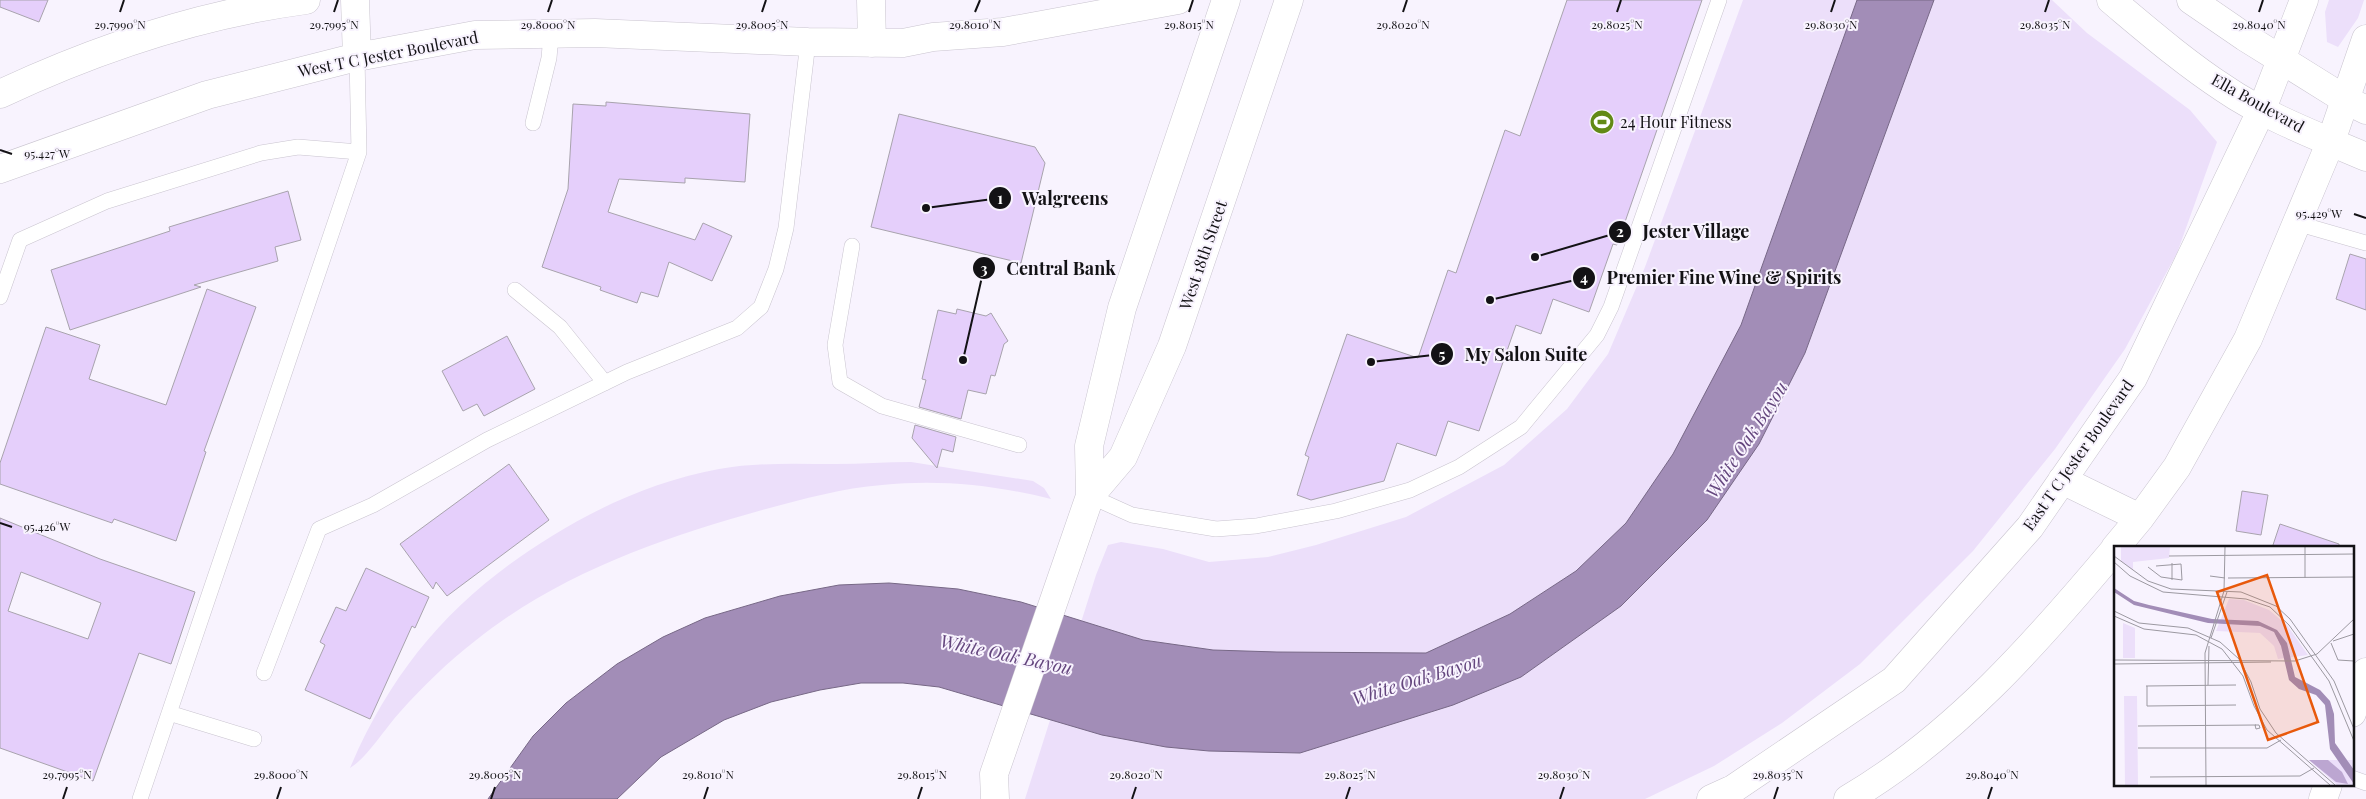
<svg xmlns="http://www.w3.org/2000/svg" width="2366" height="799" font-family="'Playfair Display',serif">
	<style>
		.green { fill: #ecdffa }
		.water { fill: #a28db7; stroke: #776886 }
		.building { fill: #e5cffb; stroke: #a8a3ad; fill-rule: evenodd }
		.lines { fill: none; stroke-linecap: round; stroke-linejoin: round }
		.service-casing { stroke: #c9c4cf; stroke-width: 16 }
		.minor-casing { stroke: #c9c4cf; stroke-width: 29 }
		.tertiary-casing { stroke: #c9c4cf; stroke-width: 29 }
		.secondary-casing { stroke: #c9c4cf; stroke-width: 29 }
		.service { stroke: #fff; stroke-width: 15 }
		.minor { stroke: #fff; stroke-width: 28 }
		.tertiary { stroke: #fff; stroke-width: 28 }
		.secondary { stroke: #fff; stroke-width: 28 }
		.ticks { fill: none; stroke: #131215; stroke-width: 2 }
		.labels { text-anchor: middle; stroke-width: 4; stroke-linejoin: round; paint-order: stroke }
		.street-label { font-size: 16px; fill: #131215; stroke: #f8f3fe }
		.poi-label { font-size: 16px; fill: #131215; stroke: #f8f3fe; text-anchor: start }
		.water-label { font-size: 18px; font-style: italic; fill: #64467e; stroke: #f8f3fe }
		.inset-road { fill: none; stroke: #9c99a1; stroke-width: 1 }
		.view { fill: #e8590c; fill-opacity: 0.15; stroke: #e8590c; stroke-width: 2.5 }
		.inset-edge { fill: none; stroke: #131215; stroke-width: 2.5 }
		.ticks-label { font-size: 12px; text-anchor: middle; fill: #131215; stroke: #f8f3fe; stroke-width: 4; stroke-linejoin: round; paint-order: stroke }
		.leader { fill: none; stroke: #131215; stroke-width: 2 }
		.callout-dot { fill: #131215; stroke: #f8f3fe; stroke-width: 2 }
		.mark-label { font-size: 15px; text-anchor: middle; font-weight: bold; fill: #fff }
		.callout-label { font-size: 18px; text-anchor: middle; font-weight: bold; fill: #131215; stroke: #f8f3fe; stroke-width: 4; stroke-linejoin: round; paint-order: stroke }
	</style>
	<rect width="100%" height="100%" fill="#f8f3fe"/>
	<!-- green -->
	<path class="green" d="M1743,0H2052L2087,33L2190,110L2217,142L2177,253L2125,349L2055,449L1973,551L1860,664L1782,723L1714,766L1645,799H1025L1096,575L1108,545L1121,542L1163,549L1209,562L1268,557L1316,545L1406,517L1504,465L1567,409L1608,354L1645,267Z
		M2329,0H2364L2358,18L2338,47L2327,42L2325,12Z
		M911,462L1033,481L1044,488L1051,499C995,485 939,479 882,485C843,488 803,499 766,509C664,537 558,574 475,641C448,662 423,686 400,712C386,727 367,758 350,768C394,665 457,594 552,536C604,504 659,480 719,469C758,462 797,464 836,464C861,464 886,462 911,462Z"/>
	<!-- water -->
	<path class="water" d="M1857,0H1934L1805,353L1759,444L1707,520L1621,606L1521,677L1453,705L1300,753L1209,751L1166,747L1102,735L939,687L903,683H861L820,690L771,702L724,720L661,757L617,799H488L533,736L566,703L617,664L663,637L705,618L780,596L839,585L889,583L958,589L1021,602L1143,640L1213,650L1277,652L1426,653L1510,614L1576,571L1626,523L1673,454L1741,325Z"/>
	<!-- building -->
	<path class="building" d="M0,0H48L39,22L0,7Z
		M1567,0H1702L1617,245L1613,244L1589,312L1553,299L1541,334L1516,325L1479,431L1448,421L1436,456L1397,443L1384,481L1311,500L1297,495L1309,457L1305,455L1347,334L1418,358L1448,270L1456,273L1505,130L1520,136Z
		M606,102L750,114L745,182L685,178V183L619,179L608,212L695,240L703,223L732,236L712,281L669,262L658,297L641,292L637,303L600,290L601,287L542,267L568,189L573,104L606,106Z
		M899,114L1035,147L1045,163L1021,263L871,227Z
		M288,191L301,240L275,247L278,261L194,285L201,287L70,330L51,270L170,231L169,227Z
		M2350,254L2366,259V310L2336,299Z
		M207,289L256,307L204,451L206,452L176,541L114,519L112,523L0,484V463L46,327L100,345L89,379L166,405Z
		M957,309L986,316L991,313L1008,341L1004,344L995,376L991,375L986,394L968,390L961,419L919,407L926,380L922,379L938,310L956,314Z
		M507,336L535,389L484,416L477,404L463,411L442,371Z
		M915,425L956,437L953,452L942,449L937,468L912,438Z
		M509,464L549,520L447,596L436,582L433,589L400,544Z
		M2242,491L2268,495L2261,535L2236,531Z
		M0,518L100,559L195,592L171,664L139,653L93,781L0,748ZM21,572L101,603L88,639L8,611Z
		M2280,524L2339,544V548H2272Z
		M366,568L429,597L415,628L412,626L370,719L305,690L325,645L320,642L336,607L346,611Z"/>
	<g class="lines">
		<defs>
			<path id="service" d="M533,123L549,58L551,35
				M2296,223L2366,243
				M852,246L835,345L840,382L882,406L1019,445
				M515,290L560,327L605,383
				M0,297L20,240L107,201L261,153L298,147L359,152
				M1090,496L1132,515L1216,529L1256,526L1336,511L1410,490L1459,467L1521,427L1597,335L1611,307L1719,0
				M264,673L319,529L373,505L487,440L627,372L737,328L761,307L776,269L786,228L808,42
				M169,713L254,739
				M2352,778L2366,783
				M140,799L359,152L357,57"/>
			<path id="minor" d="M2352,713L2366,672
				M2323,799L2328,785"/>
			<path id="tertiary" d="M2062,480L2140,518
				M2115,548L2140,518L2177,467L2248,339L2331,141L2366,39
				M1711,799L1733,789L1894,680L2030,527L2133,378L2262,109L2304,0
				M1848,799C1954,737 2037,642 2115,549"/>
			<path id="secondary" d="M355,0L357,57
				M871,0L872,43
				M2111,0C2148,31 2185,63 2225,89C2264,116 2322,138 2366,157
				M2191,0L2245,37L2346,100L2366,110
				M0,94C96,49 201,14 306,0
				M0,169L207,95L357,57L475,35L595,33L808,42L903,43L933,37L1003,32L1178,0
				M1090,496L1089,446L1122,308L1226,0
				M995,799L994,774L1090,496L1123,457L1172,346L1289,0"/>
		</defs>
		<!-- service casing -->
		<use href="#service" class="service-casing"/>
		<!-- minor casing -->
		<use href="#minor" class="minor-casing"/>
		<!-- tertiary casing -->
		<use href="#tertiary" class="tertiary-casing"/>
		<!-- secondary casing -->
		<use href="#secondary" class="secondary-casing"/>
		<!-- service -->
		<use href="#service" class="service"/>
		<!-- minor -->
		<use href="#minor" class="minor"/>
		<!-- tertiary -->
		<use href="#tertiary" class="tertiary"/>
		<!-- secondary -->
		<use href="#secondary" class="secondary"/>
	</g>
	<!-- ticks -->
	<path class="ticks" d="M120,12L124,0M334,12L338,0M548,12L552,0M762,12L766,0M975,12L980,0M1189,12L1193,0M1403,12L1407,0M1617,12L1621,0M1831,12L1835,0M2045,12L2049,0M2259,12L2263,0M0,150L12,154M2354,214L2366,218M0,523L12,527M63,799L67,787M277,799L281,787M491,799L495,787M704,799L708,787M918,799L922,787M1132,799L1136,787M1346,799L1350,787M1560,799L1564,787M1774,799L1778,787M1988,799L1992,787"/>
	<!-- icons -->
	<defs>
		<symbol id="stadium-disc" viewBox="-11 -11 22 22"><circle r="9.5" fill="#628a16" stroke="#f8f3fe"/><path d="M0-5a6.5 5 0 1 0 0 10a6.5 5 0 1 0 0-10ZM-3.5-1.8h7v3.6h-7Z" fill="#fff"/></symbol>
	</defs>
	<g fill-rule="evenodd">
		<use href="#stadium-disc" x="1588" y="108" width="28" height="28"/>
	</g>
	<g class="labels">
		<!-- street labels -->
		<g class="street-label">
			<text transform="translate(388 54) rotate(-11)" y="6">West T C Jester Boulevard</text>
			<text transform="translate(2258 103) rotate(29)" y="6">Ella Boulevard</text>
			<text transform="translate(1203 255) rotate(-71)" y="6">West 18th Street</text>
			<text transform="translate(2078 455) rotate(-55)" y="6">East T C Jester Boulevard</text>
		</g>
		<!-- poi labels -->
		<g class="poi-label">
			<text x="1620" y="128">24 Hour Fitness</text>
		</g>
		<!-- water labels -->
		<g class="water-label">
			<text transform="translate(1747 440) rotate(-57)" y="6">White Oak Bayou</text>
			<text transform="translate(1006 655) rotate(12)" y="6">White Oak Bayou</text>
			<text transform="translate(1417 680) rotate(-17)" y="6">White Oak Bayou</text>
		</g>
	</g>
	<!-- overview -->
	<g transform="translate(2114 546)">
		<rect width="240" height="240" fill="#f8f3fe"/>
		<path d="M7,1H56L55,12L19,16V24L7,15ZM115,53L130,54L155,64L173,79L194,109L164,113L160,100L146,87L102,85ZM9,77L21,82V112H9ZM10,150H23L24,239H11ZM195,214H240V239H223Z" fill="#ecdffa"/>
		<path d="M195,214H214L228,226L234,238L222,236Z" fill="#bca6d1"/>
		<path d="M0,42L20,55L35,59L98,73L144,75L163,84L173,97L181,131L206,144L216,155L220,168L221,197L240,224V238L216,203L211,159L202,149L185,143L175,134L167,100L160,86L146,80L94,77L20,59L0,46Z" fill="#a28db7"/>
		<path class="inset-road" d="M191,1V32M0,10L34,35L57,43L127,46L162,60L176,73L220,135L240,183M55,10L240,8M0,16L16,30L49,46L132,53L156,61L175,79L215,135L240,195M58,17V34M34,21L47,31L68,34L67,18L42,20M96,30L111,32M114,32L240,31M0,65L25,77L74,82L106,96L125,113L137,136L146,163L162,187L221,239M0,70L30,83L82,89L108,103L129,130L140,160L153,184L216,239M0,87V106M97,92L113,46M219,95L240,88M217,97L224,114L240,115M0,114L181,115L203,108L240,73M0,118L157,116M94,139L95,100M32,140L122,139M33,140V160M33,160L122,159M141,179H145L146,182L142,183ZM24,180L142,179M24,202H153L167,194M36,231L186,230L200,222M92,239L91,107L110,45L111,1"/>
		<path class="view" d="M153,29L204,176L154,194L103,46Z"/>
		<rect width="240" height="240" class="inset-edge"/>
	</g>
	<g class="ticks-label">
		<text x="1617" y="29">29.8025°N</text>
		<text x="1831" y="29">29.8030°N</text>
		<text x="2045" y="29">29.8035°N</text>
		<text x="120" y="29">29.7990°N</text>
		<text x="334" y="29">29.7995°N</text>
		<text x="548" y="29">29.8000°N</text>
		<text x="762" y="29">29.8005°N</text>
		<text x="975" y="29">29.8010°N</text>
		<text x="1189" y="29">29.8015°N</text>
		<text x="1403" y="29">29.8020°N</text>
		<text x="2259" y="29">29.8040°N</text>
		<text x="47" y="158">95.427°W</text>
		<text x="2319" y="218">95.429°W</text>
		<text x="47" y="531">95.426°W</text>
		<text x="67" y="779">29.7995°N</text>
		<text x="281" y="779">29.8000°N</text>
		<text x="495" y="779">29.8005°N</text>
		<text x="708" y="779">29.8010°N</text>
		<text x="922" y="779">29.8015°N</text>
		<text x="1136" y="779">29.8020°N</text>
		<text x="1350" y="779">29.8025°N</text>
		<text x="1564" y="779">29.8030°N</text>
		<text x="1778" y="779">29.8035°N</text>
		<text x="1992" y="779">29.8040°N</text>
	</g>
	<!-- callouts -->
	<path class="leader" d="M926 208L1000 198M1535 257L1620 232M963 360L984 268M1490 300L1584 278M1371 362L1442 354"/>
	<g class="callout-dot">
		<circle cx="926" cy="208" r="5"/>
		<circle cx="1535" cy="257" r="5"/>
		<circle cx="963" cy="360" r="5"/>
		<circle cx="1490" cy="300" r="5"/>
		<circle cx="1371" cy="362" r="5"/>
		<circle cx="1000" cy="198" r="12"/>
		<circle cx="1620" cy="232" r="12"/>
		<circle cx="984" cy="268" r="12"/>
		<circle cx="1584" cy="278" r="12"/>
		<circle cx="1442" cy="354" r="12"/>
	</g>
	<g class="mark-label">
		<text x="1000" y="204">1</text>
		<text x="1620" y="237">2</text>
		<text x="984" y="274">3</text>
		<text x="1584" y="283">4</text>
		<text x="1442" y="360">5</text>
	</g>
	<g class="callout-label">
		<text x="1065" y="205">Walgreens</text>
		<text x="1696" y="238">Jester Village</text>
		<text x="1061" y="275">Central Bank</text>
		<text x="1724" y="284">Premier Fine Wine &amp; Spirits</text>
		<text x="1526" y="361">My Salon Suite</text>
	</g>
</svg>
